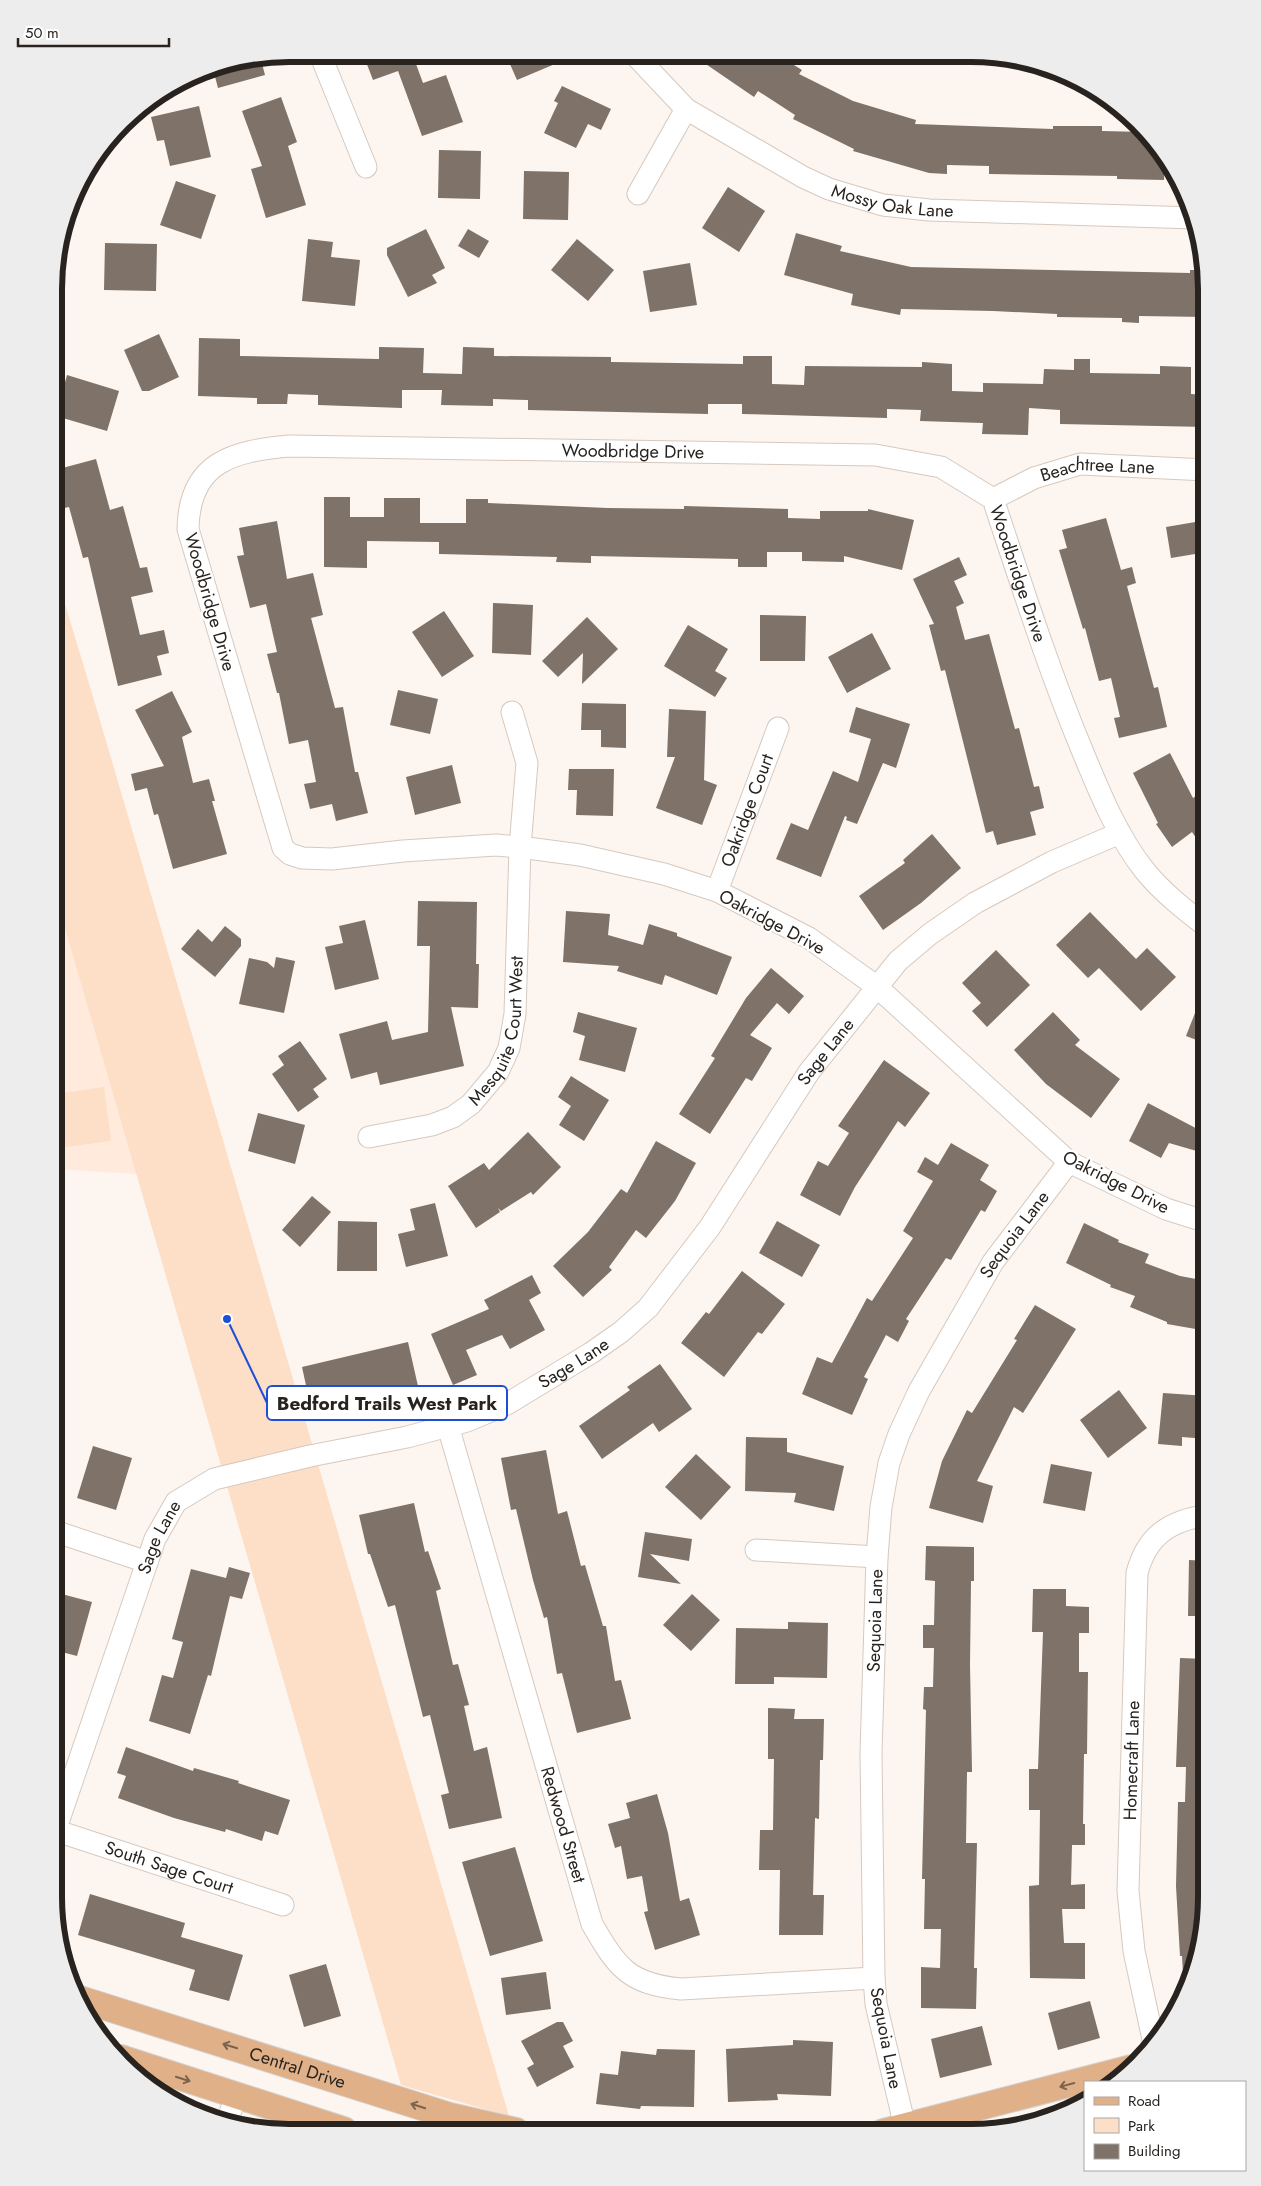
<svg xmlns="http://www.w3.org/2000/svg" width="1261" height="2186" font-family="Jost,sans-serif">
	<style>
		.built { fill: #ffeadb }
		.green { fill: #fddec7 }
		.building { fill: #7e7269 }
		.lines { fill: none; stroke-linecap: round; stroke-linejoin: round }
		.minor-casing { stroke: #d6c9bf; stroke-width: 23 }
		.major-casing { stroke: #d4d3d2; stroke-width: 28 }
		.minor { stroke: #fff; stroke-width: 21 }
		.major { stroke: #e0b188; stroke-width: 26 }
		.oneway { stroke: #7b634e }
		.labels { text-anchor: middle; stroke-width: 4.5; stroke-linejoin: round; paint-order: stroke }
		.street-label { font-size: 18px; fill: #28231f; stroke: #fff }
		.rim { fill: none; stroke: #28231f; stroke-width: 6 }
		.leader { fill: none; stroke: #1d4ed8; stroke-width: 2 }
		.callout-dot { fill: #1d4ed8; stroke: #fff; stroke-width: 2 }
		.callout { fill: #fff; stroke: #1d4ed8; stroke-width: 2 }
		.callout-label { font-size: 19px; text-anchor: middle; font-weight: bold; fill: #28231f }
	</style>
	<rect width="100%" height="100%" fill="#fdf5ef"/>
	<!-- built -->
	<path class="built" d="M55,894L137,1174L55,1169Z"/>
	<!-- green -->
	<path class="green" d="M55,571L94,700L509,2116L401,2085L55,894Z
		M104,1087L111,1141L58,1148L55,1120V1094Z"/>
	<!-- building -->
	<path class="building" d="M363,54L437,55L416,64L423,83L446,75L463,122L422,136L398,71L373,80Z
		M506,55L574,56L517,80Z
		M694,56L781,57L802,70L799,74L853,101L916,120L915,124L1053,129V126H1102V131L1144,132L1165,156L1164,180L1117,179V176L989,174V166L947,165V174L929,173L853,151L854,149L793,119L795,115L758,91L754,97Z
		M261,60L265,75L218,88L213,69Z
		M562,86L611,109L601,130L588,124L576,148L544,133L558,103L554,101Z
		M281,97L297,142L288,146L306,205L266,218L251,169L262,166L242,111Z
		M199,106L211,157L170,166L164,140L157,141L151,117Z
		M439,150L481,151L480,199L438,198Z
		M524,171L569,172L568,220L523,219Z
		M176,181L216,195L201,239L160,225Z
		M728,187L765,211L739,252L702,228Z
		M426,229L445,268L432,275L437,283L408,297L387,255V248Z
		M468,229L489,241L479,258L458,246Z
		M796,233L842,246L840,251L911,267L1190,273V270H1204L1207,290V317L1139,316V323L1122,322V318L1057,317V314L993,311L901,309L900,315L851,305L853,294L784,275Z
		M308,239L333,242L331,257L360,260L355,306L302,301Z
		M577,239L614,270L588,301L551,270Z
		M105,243L157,244L156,291L104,290Z
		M690,263L697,305L650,312L643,271Z
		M159,334L179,377L149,391H142L124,350Z
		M199,338L240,339V356L379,359V347L424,348L423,373L462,374L463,347L494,348V356L611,357V362L743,364V356H772V384L804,385L805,366L922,367V362L952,364V391L983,392V383L1043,384L1044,369L1074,370V359H1090V373L1160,374V366L1191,367V394L1207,395V427L1060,424V410L1029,408L1028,435L982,434L983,423L920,421L921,410L887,409V418L742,414V404H708V414L528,410V400L493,399V406L441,405L442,390H402V408L318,405V395L288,394L287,404H257V398L198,396Z
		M67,375L119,391L107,431L56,416Z
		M96,459L110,510L123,506L140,568L147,567L153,592L131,597L140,635L164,630L169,653L157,656L162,675L118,686L88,557L83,558L69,507L60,509L55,491V470Z
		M324,497H350V517H384V498H420V523H466V499H488V503L608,508L684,509V506L788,509V518L820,519V511H868V509L914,520L902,570L844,556V562L802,561V552H767V567H738V559L591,556V563L556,562L557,557L439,554V542L367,541V568L324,567Z
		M1106,518L1121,570L1132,567L1136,583L1127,586L1154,688L1158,687L1167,727L1119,738L1114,718L1120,717L1111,678L1099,681L1085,628L1083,629L1059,550L1067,548L1062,530Z
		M1207,520V552L1171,558L1166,527Z
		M277,521L287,579L313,573L323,615L311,618L335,708L343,707L355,772H358L368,813L336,821L332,804L310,809L304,784L316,782L308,740L289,744L279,693H277L267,654L277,652L266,604L250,608L237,556L244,555L239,528Z
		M959,557L967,575L954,581L964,603L956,607L965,640L989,634L1015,729L1019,728L1034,787L1039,786L1044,808L1030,812L1036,835L997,845L993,831L986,833L945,670L941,671L929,625L934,624L913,579Z
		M493,603L533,605L531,655L492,653Z
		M444,611L474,656L442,677L412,632Z
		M760,615L806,616L805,661H760Z
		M587,617L618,649L582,684L583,653L558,677L542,661Z
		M688,625L728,649L715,671L727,678L715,697L664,666Z
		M872,633L891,669L847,693L828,657Z
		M398,690L438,699L430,734L390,725Z
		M172,691L192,732L182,737L193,783L209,779L215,801H212L227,854L173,869L158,814L154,815L147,788L135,791L131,774L164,766L135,710Z
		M582,703L626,704V748L601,747V730H581Z
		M856,707L910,724L896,768L883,763L857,824L846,820L847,817L845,816L821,877L776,859L791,823L808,830L833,771L858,782L871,739L849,732Z
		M669,709L706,711L704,780L717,785L702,825L656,808L675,757H667Z
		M1170,753L1193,798L1207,788V854L1192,832L1172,847L1156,824L1158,823L1133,773Z
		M452,765L461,803L415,815L406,777Z
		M569,769H614L613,816L576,815L577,790H568Z
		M932,834L961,868L921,903L883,930L859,896L905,863L903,860Z
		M418,901L477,902L476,964H479L478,1008L451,1007L464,1066L380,1085L377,1072L351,1079L339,1034L387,1021L392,1040L428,1032L430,946H417Z
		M566,911L610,914L608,935L643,945L649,924L677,933V936L732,957L717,995L665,975L662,985L617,971L619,966L563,962Z
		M1090,912L1136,959L1147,948L1176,977L1141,1011L1099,968L1088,978L1056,945Z
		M365,920L379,979L335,990L325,947L343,943L339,926Z
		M225,926L241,939V946L215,977L181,949L198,929L212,942Z
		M996,950L1030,985L987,1027L972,1011L981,1003L962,983Z
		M276,957L295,961L284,1013L239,1004L249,958L267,962L274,968Z
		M771,968L804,996L789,1014L777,1003L750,1035L772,1048L752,1081L746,1078L710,1134L679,1114L715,1058L711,1056L746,998Z
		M1206,985H1207V1044L1186,1036Z
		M578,1012L637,1028L625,1072L579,1060L585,1036L573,1032Z
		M1053,1012L1080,1040L1075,1045L1120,1079L1091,1118L1046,1084L1014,1050Z
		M300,1041L327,1079L313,1089L319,1097L298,1112L272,1074L284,1065L278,1056Z
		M884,1060L930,1093L905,1127L898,1121L855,1187L840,1216L800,1195L818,1161L828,1166L849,1133L838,1126Z
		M571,1076L609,1100L584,1141L559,1125L571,1106L558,1097Z
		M1148,1103L1207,1134V1154L1169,1143L1161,1158L1129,1141Z
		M258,1113L305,1125L295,1164L248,1151Z
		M528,1132L561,1167L533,1195L531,1192L501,1211L498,1208L500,1212L476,1228L448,1186L484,1163L489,1170Z
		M656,1141L696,1163L675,1201L646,1238L636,1230L609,1267L612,1270L583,1297L553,1266L588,1232L621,1189L627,1193Z
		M951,1143L989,1165L980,1180L997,1191L985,1212L981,1210L951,1260L946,1258L906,1319L909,1321L898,1342L886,1335L864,1377L868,1379L852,1415L802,1394L817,1357L832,1363L867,1298L872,1301L913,1238L903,1231L933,1181L917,1172L925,1157L938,1165Z
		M312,1196L331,1212L300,1247L282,1230Z
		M435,1203L448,1256L406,1267L398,1234L415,1230L410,1209Z
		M338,1221L377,1222V1271H337Z
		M777,1221L820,1245L802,1277L759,1253Z
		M1084,1223L1119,1240L1118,1242L1149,1254L1145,1263L1180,1276L1207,1281V1331L1167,1324V1322L1130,1307L1135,1296L1110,1287L1111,1285L1066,1263Z
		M742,1271L785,1304L762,1334L758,1332L724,1377L681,1343L706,1312L709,1314Z
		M532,1275L541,1293L529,1300L545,1330L510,1349L502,1335L466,1350L477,1375L453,1385L431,1334L489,1309L484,1300Z
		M1035,1305L1076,1329L1023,1413L1014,1407L977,1481L993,1486L983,1523L929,1508L942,1461L967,1410L972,1413L1017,1340L1014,1339Z
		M408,1342L420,1395L381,1403L380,1398L312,1413L302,1367Z
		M660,1364L692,1409L659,1432L653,1423L602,1459L579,1426L630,1390L627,1387Z
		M1119,1390L1147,1428L1108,1458L1080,1420Z
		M1163,1393L1207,1396V1439L1182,1437V1446L1158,1444Z
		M746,1437L787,1438V1452L844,1466L834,1511L794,1502L796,1493L745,1491Z
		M93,1446L132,1458L116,1510L77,1498Z
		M546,1450L558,1514L567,1511L581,1566L585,1565L603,1626H606L615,1681L621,1680L631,1719L577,1733L562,1673L557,1674L547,1617L544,1618L533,1580L516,1509L511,1510L501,1458Z
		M696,1454L731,1487L701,1520L665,1487Z
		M1051,1464L1092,1472L1085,1511L1043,1503Z
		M414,1503L425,1552L428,1551L441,1589L436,1591L453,1665L458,1664L469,1705L464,1706L474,1751L487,1747L502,1818L449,1829L441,1795L449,1793L430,1715L423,1717L395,1605L388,1607L370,1554H368L359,1515Z
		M645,1532L692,1539L689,1561L650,1554L681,1584L638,1577Z
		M926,1546L974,1547V1581H971L970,1665L972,1772H967L966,1843H977L974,1968H977L976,2009L921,2008V1967L940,1968L941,1929H924L925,1879H922L926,1710L923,1709L924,1687H933L934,1648H923V1625H934L935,1581L925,1580Z
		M1189,1560L1207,1561V1616H1188Z
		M229,1567L250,1573L242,1599L230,1596L211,1676L208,1675L190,1734L149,1721L162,1675L173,1678L183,1642L172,1639L191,1569L226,1578Z
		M1033,1589H1066V1606L1089,1607V1633H1079V1672H1088L1087,1754H1084L1083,1824H1085V1845H1072L1071,1885L1085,1884V1909H1062L1064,1943H1085V1979L1030,1978L1029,1886L1039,1885L1040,1810H1029V1769H1038L1043,1632H1032Z
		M54,1592L92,1602L77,1656L54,1650Z
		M692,1594L720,1620L691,1651L663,1625Z
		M788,1622L828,1623L827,1678L774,1677V1684H735L736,1628L788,1629Z
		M1180,1658L1207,1659V1912L1189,1986L1186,1992H1184L1182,1956H1180L1176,1886L1178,1802H1185L1186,1767H1176Z
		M768,1708L795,1709L794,1719H824L823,1760H820L819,1819L815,1818L813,1895H824L823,1935H779L780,1870H759L760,1830H773L774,1759H768Z
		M126,1747L193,1771L194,1768L239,1781L238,1783L290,1800L278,1835L265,1831L262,1841L226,1829L225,1832L174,1818L118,1798L126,1776L117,1773Z
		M657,1794L668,1833L680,1901L689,1898L700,1935L655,1950L644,1912L648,1911L642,1876L627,1879L621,1846L615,1848L608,1824L630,1818L626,1803Z
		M515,1847L543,1941L490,1956L462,1862Z
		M90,1894L185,1923L181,1937L243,1955L229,2001L189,1990L195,1970L78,1935Z
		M326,1964L341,2016L304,2027L289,1975Z
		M546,1972L551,2009L506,2015L501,1978Z
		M1090,2001L1100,2038L1058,2050L1048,2013Z
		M557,2022H563L573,2041L563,2046L574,2067L537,2087L527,2068L534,2064L521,2041Z
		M982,2026L992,2065L940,2078L931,2039Z
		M793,2040L833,2042L831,2096L777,2094L778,2100L728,2102L726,2049L793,2045Z
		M657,2049L695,2050L694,2107L641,2106L640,2109L596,2104L600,2073L618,2075L621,2051L656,2055Z"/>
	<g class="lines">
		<defs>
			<g id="minor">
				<path d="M320,54L366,167"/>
				<path id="s1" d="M636,56L686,109L803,177L829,189L883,205L929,210L1195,218"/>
				<path d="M638,194L686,109"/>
				<path id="s2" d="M993,499L1034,478L1080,464L1207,470"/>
				<path id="s3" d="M717,891L778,728"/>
				<path id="s4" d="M369,1137L432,1125L453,1117L471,1104L498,1072L509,1048L515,1014L520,847L527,763L512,712"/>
				<path id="s5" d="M1207,1222L1166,1209L1069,1162L876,986L809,938L717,891L664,874L580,855L520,847L496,845L403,851L332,859L302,858L290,854L283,848L188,529C189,462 233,451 289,446L875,455L941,467L993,499C1021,583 1048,668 1082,750C1099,791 1117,836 1145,871C1163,893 1185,910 1207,927"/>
				<path id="s6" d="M448,1426L592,1924C617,1967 628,1984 681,1989L874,1978"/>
				<path d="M54,1531L147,1562"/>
				<path d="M756,1550L877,1557"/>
				<path id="s7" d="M54,1830L283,1905"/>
				<path id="s8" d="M54,1834L155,1539L176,1502L214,1479L310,1456L407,1437L467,1421L507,1404L591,1353L621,1332L648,1308L710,1227L809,1072L898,961L930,934L975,903L1052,862L1120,833"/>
				<path id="s9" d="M1154,2044L1134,1951L1128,1891L1137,1573C1147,1535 1170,1521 1207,1515"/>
				<path d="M227,2122L236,2096"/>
				<path id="s10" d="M905,2127L876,2004L874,1978L871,1753L877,1557L881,1507L889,1463L899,1434L919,1391L993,1262L1069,1162"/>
			</g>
			<g id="major">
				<path id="s11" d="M80,1999L450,2116L516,2131"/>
				<path d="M121,2058L344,2130"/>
				<path d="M883,2132L1131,2068"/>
			</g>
		</defs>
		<!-- minor casing -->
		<use href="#minor" class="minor-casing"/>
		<!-- major casing -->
		<use href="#major" class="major-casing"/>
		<!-- minor -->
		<use href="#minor" class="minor"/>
		<!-- major -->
		<use href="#major" class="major"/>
	</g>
	<!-- one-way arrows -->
	<defs><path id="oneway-shaft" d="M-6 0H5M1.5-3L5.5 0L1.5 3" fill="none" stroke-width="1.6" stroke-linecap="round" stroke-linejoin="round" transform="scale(1.25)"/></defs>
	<g class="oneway">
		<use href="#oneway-shaft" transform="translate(230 2046) rotate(-163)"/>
		<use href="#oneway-shaft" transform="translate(183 2079) rotate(18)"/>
		<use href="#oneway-shaft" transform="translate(1067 2085) rotate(165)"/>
		<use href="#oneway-shaft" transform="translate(418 2106) rotate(-162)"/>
	</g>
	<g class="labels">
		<!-- street labels -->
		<g class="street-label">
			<text dy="6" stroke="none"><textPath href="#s1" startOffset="302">Mossy Oak Lane</textPath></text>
			<text dy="6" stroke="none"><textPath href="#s5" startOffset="1866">Woodbridge Drive</textPath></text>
			<text dy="6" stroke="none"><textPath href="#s2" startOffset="111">Beachtree Lane</textPath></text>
			<text dy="6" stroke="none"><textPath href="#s5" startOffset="2315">Woodbridge Drive</textPath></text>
			<text transform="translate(210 602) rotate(74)" y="6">Woodbridge Drive</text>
			<text dy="6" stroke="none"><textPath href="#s3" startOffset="86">Oakridge Court</textPath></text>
			<text transform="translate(772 922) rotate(28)" y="6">Oakridge Drive</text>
			<text dy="6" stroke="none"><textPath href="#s4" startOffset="190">Mesquite Court West</textPath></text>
			<text dy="6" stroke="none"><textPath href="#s8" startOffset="1185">Sage Lane</textPath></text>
			<text transform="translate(1116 1182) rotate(27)" y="6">Oakridge Drive</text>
			<text dy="6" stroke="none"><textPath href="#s10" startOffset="930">Sequoia Lane</textPath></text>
			<text dy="6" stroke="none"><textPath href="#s8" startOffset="780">Sage Lane</textPath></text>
			<text dy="6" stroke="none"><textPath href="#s8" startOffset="315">Sage Lane</textPath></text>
			<text dy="6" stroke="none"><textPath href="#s10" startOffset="510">Sequoia Lane</textPath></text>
			<text dy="6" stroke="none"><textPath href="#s9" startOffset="286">Homecraft Lane</textPath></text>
			<text dy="6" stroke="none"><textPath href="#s6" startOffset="415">Redwood Street</textPath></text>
			<text dy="6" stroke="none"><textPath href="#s7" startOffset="121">South Sage Court</textPath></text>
			<text transform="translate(886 2038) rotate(79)" y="6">Sequoia Lane</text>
			<text dy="6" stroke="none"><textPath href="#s11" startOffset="228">Central Drive</textPath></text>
		</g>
	</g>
	<!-- crop -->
	<path d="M0 0H1261V2186H0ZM289 62H971A227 227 0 0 1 1198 289V1897A227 227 0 0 1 971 2124H289A227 227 0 0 1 62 1897V289A227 227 0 0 1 289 62Z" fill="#eeeded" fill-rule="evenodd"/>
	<path class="rim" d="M289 62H971A227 227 0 0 1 1198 289V1897A227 227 0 0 1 971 2124H289A227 227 0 0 1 62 1897V289A227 227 0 0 1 289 62Z"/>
	<!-- callouts -->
	<path class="leader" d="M227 1319L267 1403"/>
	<circle class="callout-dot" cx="227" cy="1319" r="5"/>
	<rect class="callout" x="267" y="1386" width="240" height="34" rx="5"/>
	<g class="callout-label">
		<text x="387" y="1410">Bedford Trails West Park</text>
	</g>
	<!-- legend -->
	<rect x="1084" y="2081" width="162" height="90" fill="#ffffff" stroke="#a9a7a5"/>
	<rect x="1094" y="2097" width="25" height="8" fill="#e0b188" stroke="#a9a7a5"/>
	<text x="1128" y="2106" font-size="15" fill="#28231f">Road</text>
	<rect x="1094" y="2118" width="25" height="15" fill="#fddec7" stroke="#a9a7a5"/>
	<text x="1128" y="2131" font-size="15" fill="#28231f">Park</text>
	<rect x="1094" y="2144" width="25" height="15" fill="#7e7269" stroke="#a9a7a5"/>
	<text x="1128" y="2156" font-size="15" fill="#28231f">Building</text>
	<!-- scale -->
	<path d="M18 38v8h151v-8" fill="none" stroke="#28231f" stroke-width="2.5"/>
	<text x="25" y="38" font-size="15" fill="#28231f" stroke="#ffffff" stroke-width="4" paint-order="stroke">50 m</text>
</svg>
